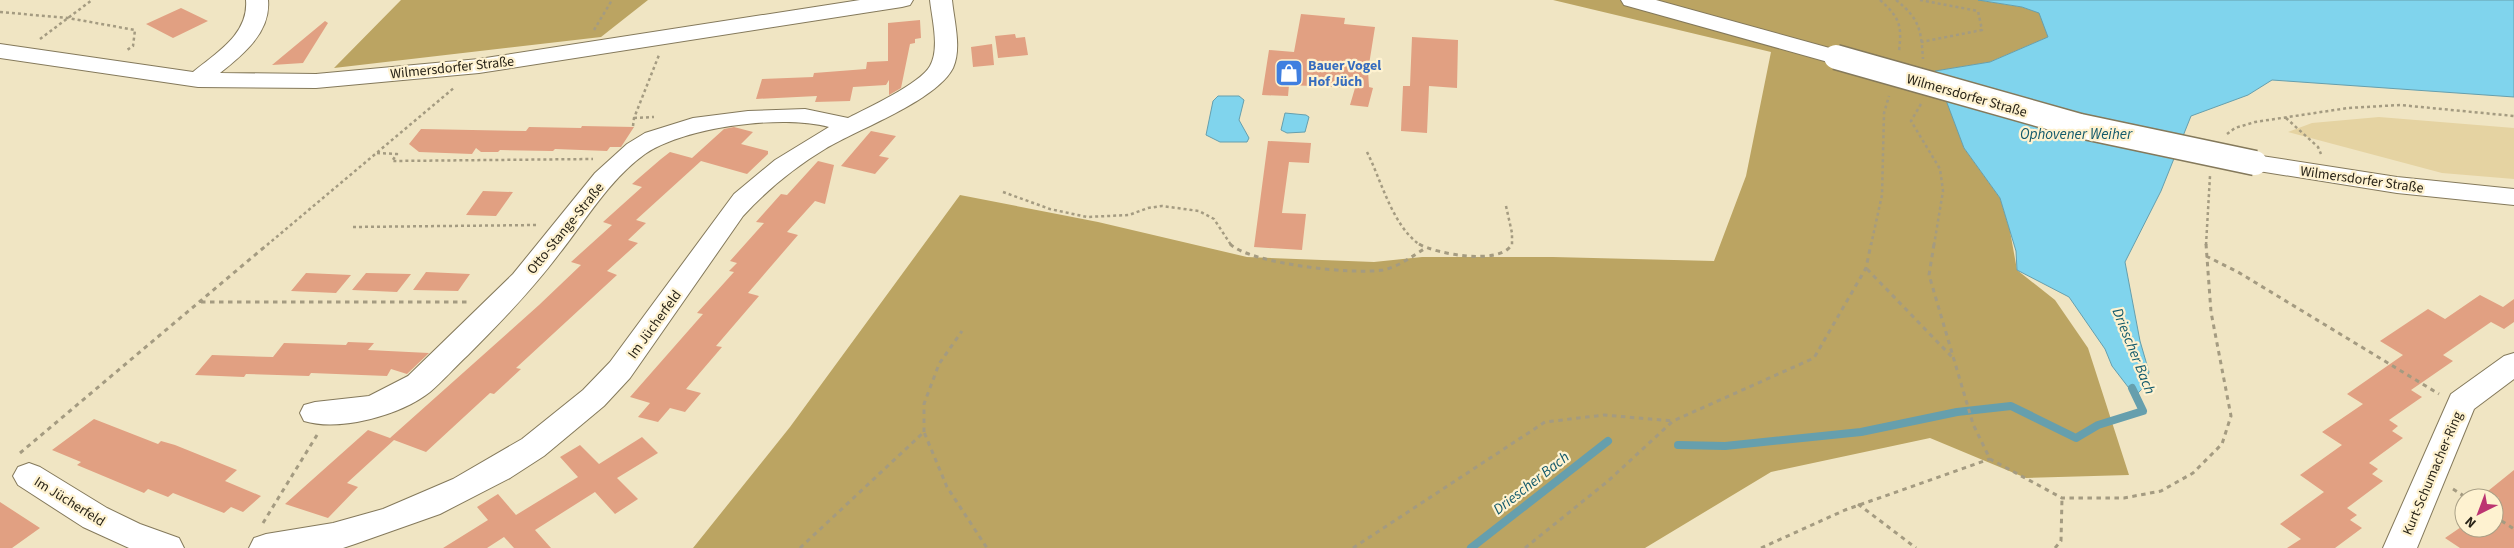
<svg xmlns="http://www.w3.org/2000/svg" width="2514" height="548" font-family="'Source Sans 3',sans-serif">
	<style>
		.green { fill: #e5d3a2 }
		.forest { fill: #bba462 }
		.water { fill: #80d4ed; stroke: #669fad }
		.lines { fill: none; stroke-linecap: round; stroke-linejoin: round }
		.stream { stroke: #669fad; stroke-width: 8 }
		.building { fill: #e1a082 }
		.minor-casing { stroke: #84795b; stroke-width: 2 }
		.path-far1 { stroke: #a49b81; stroke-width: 2.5; stroke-dasharray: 3 3; stroke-linecap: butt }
		.path { stroke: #a49b81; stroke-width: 3; stroke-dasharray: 4.5 4.5; stroke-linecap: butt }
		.minor { fill: #fff; fill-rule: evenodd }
		.minor-bridge-casing { stroke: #84795b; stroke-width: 27; stroke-linecap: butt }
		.minor-bridge { stroke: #fff; stroke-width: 24 }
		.labels { text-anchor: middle; stroke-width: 4.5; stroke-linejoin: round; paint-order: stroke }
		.shop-label { font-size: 14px; font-weight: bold; fill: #366cbe; stroke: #fef2d0; text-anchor: start }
		.street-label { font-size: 14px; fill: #292418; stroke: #fef2d0 }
		.water-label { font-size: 15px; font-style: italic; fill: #12596b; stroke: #fef2d0 }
	</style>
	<rect width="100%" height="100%" fill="#f0e5c3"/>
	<!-- green -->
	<path class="green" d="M2379,117L2514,128V179L2442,173L2288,132L2312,123Z"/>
	<!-- forest -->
	<path class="forest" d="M401,0H648L601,37L334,68Z
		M1553,0H1978L2022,7L2040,13L2048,37L1990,62L1936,71L1964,148L2000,198L2010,231L2017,270L2055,300L2088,348L2129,475L2026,478L1930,438L1771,472L1645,548H693L790,427L960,195L1098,222L1247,257L1374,262L1422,257H1553L1714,261L1746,176L1771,52Z"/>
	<!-- water -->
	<path class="water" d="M1978,0H2514V97L2272,80L2248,95L2191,116L2161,191L2125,262L2140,341L2149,372L2144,387L2135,396L2112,366L2105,349L2069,297L2017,270L2016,251L2000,198L1964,148L1935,71L1990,62L2048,37L2039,13L2022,7Z
		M1218,96H1239L1244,100L1239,120L1249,138L1247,142H1220L1206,135L1213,101Z
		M1285,113L1306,115L1309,117L1305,132L1287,133L1281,130Z"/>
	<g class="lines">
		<!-- stream -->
		<path class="stream" d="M1678,445L1725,446L1861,432L1957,412L2011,406L2076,438L2098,425L2143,411L2132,388
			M1471,548L1608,441"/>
	</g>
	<!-- building -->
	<path class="building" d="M181,8L208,21L173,38L146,24Z
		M1301,14L1345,18L1344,24L1375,27L1368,71L1369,87L1373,88L1368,107L1350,105L1355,88L1289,85L1288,96L1262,95L1269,50L1294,52Z
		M920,20L921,38L915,39V43L910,44L901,88L889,95V80L886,85L853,87L850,101L815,102L817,96L756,99L762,79L813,77L814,73L866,69L867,62L888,61V23Z
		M325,21L328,23L303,63L272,65Z
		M1015,34L1016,38L1025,37L1028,55L998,58L995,36Z
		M1412,37L1458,40L1457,88L1429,86L1427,133L1401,131L1403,86H1410Z
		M992,44L994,65L973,67L971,47Z
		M582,126L634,127L621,147H610L607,151L555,149L553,151L500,150L498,152H481L476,148L472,154L419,152L409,144L421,129L526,131L529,127L581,128Z
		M734,127L753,132L741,144L768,151V154L747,174L701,161L636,220L646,223L628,240L638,243L607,271L617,275L516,368L521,369L494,394L490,393L426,452L394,440L347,483L358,487L328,518L285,504L368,430L390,438L539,305L581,265L571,262L612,225L603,222L642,187L632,184L661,159L670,152L692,158L724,129Z
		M871,131L896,136L879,156L889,158L875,174L841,166Z
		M1268,141L1311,143L1309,163L1289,162L1282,213L1306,214L1302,250L1254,247Z
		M818,161L834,165L825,204L815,201L787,232L798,235L748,293L759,296L716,346L722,347L686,389L701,393L685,412L670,408L658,422L638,417L650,403L630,397L703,314L697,313L734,272L729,271L737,263L730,261L764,223L756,222L781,194L787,195Z
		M483,191L513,192L496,216L466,215Z
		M426,272L470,274L458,291L413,290Z
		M306,273L351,275L336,293L291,291Z
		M366,273L411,274L397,292L352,290Z
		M2480,295L2503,307L2514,299V322L2504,329L2491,322L2443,355L2453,361L2411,390L2422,397L2389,420L2398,426L2392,431L2403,438L2369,463L2378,469L2372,474L2383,481L2347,508L2357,515L2350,520L2362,528L2335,548H2287L2301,539L2280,524L2324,492L2300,475L2342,445L2322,432L2363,404L2347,394L2403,355L2380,341L2428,309L2445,319Z
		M348,342L374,343L368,350L429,353L407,374L391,369L387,376L311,373L309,376L246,374L244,377L195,375L212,355L273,357L284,343L346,345Z
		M94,419L158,444L161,441L175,445L237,470L225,481L261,496L243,512L231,507L224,513L173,493L168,497L148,489L144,493L77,465L81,462L52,450Z
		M642,437L658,453L617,478L638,499L615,514L595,492L535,530L551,548H514L504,537L487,548H443L488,520L477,507L498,494L516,515L578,477L560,457L580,445L599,464Z
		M2514,470V548H2460L2445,538L2464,525V528H2494V502L2499,498L2488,491Z
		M0,502L40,528L12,548H0Z"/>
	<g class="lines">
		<defs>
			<path id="minor" d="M246,0H268C271,32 243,55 220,73L316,74L479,59L860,0H913L910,5L902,7L479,73L316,88L198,87L0,58V44L193,72C216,53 249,34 246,0Z
				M930,0H952C954,21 962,48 953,68C936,101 858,129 825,149C795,167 767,190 743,216L630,378L604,406L544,456L510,478L440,514L355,544L343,548H249L254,538L266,534L333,523L383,509L453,479L522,439L583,390L610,362L734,194L775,160L829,127C783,114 684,127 645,154C609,180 586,220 559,254C532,290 500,323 468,355C455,367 443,381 430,392C401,415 340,432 304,421L300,413L304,405L315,402L369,396L408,376L513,274L595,173L627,144L645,133L693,118L748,111L805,109L848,118C867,108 920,84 930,66C940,48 932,19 930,0Z
				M1621,0H1656L1844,52L1847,57L1844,62L1836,64L1828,62L1624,5Z
				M2255,155L2397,177L2514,189V205L2397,193L2246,169L2242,163L2246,157Z
				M2514,353V379L2474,409L2417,548H2383L2451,394L2504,356Z
				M29,463L40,467L107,508L140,524L179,538L184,548H129L83,527L18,485L13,476L18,467Z"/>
		</defs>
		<!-- minor casing -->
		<use href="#minor" class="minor-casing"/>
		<!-- path-far1 -->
		<path class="path-far1" d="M1880,0C1900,18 1902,25 1899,51
			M1896,0C1920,19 1921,30 1923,59
			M1920,0L1978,11L1982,30L1921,42
			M0,12L68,18L135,30L133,46L127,50
			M594,30L612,0
			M40,39L92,0
			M1921,104L1911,121L1940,169L1943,191L1934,245
			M634,118L654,117
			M2286,118L2318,147L2321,154
			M633,126L634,118L659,55
			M2227,134L2235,128L2255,122L2348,108L2400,105L2514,116
			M1367,152C1382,182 1392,225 1420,245
			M377,153L397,154L392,161L593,159
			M1003,192L1050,209L1087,217L1129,215L1148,208L1162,206L1199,211L1214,219L1231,245
			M1506,206L1512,233V245
			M353,227L538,225
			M267,245L455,87
			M1871,245L1882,195L1884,113L1889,96
			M2206,245L2210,176"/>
		<!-- path -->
		<path class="path" d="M1230,244C1251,264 1354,275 1383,270C1398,267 1411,257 1424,249
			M1419,244C1436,254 1501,266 1512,244
			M1934,244L1929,275L1973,424L1990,459L2062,498H2124L2161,491L2193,473L2222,444L2231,416L2211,312L2206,244
			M2206,256L2238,272L2439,394
			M1867,269L1953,358
			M201,302H467
			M924,432V404L939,364L962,331
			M20,453L268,244
			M2453,489L2467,498
			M1858,504L1916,548
			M2494,516L2514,529
			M263,523L317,435
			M800,548L924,432L947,487L987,548
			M1353,548L1545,422L1604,415L1673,421
			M1525,548L1608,481L1673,421L1814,358L1866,268L1871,244
			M1761,548L1845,510L1990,459
			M2055,548L2061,541L2062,498"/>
		<!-- minor -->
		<use href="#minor" class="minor"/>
		<defs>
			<path id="minor-bridge" d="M1836,57L2080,126L2255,163"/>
		</defs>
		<!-- minor-bridge casing -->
		<use href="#minor-bridge" class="minor-bridge-casing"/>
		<!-- minor-bridge -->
		<use href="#minor-bridge" class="minor-bridge"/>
	</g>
	<!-- icons -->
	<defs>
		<symbol id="shop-square" viewBox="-11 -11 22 22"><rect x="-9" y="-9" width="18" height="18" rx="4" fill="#3f7fe0" stroke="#fef2d0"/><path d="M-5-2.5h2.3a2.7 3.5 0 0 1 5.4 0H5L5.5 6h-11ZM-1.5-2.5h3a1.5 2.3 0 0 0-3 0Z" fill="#fff"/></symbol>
	</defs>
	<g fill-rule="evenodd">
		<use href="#shop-square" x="1273" y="57" width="32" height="32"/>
	</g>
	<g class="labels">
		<!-- shop labels -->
		<g class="shop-label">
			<text x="1308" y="70">Bauer Vogel<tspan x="1308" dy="16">Hof Jüch</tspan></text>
		</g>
		<!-- street labels -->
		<g class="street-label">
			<text transform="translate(452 67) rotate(-6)" y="5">Wilmersdorfer Straße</text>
			<text transform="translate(1967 95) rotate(16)" y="5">Wilmersdorfer Straße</text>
			<text transform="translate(2362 179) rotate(8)" y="5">Wilmersdorfer Straße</text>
			<text transform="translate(565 228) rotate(-51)" y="5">Otto-Stange-Straße</text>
			<text transform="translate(654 324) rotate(-54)" y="5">Im Jücherfeld</text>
			<text transform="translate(2432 473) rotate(-67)" y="5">Kurt-Schumacher-Ring</text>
			<text transform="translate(70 501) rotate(32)" y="5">Im Jücherfeld</text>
		</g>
		<!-- water labels -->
		<g class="water-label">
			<text x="2076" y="139">Ophovener Weiher</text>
			<text transform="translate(2134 351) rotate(68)" y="5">Driescher Bach</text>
			<text transform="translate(1531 483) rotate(-38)" y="5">Driescher Bach</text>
		</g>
	</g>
	<!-- north arrow -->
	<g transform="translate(2479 513) rotate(222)"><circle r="24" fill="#fef2d0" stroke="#a9a086"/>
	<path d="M0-4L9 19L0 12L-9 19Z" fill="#bc3471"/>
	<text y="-8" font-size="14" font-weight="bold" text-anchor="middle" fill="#292418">N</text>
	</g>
</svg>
